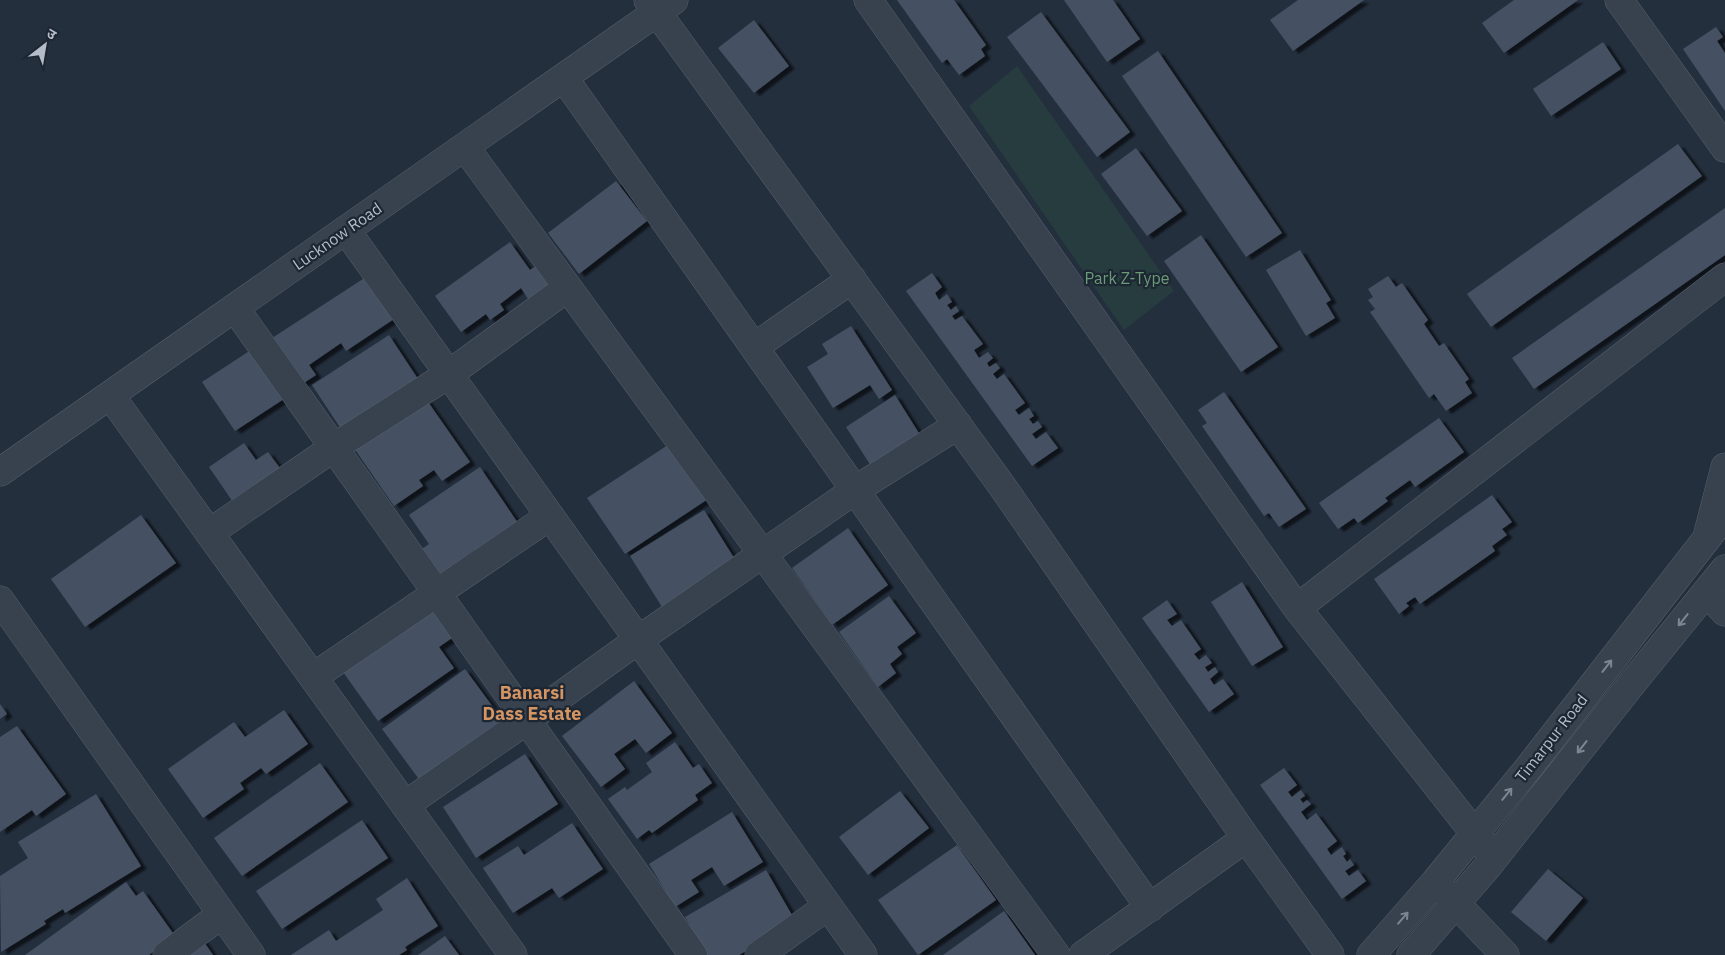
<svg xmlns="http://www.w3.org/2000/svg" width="1725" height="955" font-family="'IBM Plex Sans','Noto Sans Devanagari',sans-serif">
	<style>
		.green { fill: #263c3f }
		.building { fill: #455162; filter: url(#shadow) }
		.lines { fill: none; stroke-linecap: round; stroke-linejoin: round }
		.minor-casing { stroke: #565f6c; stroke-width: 29 }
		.minor { stroke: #38414e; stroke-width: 28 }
		.oneway { stroke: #7c8592 }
		.labels { text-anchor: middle; stroke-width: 4.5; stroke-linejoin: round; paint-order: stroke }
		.street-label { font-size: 16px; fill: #b4bcc9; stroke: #1d2633 }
		.park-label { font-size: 16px; fill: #6b9a76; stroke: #1d2633 }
		.neighbourhood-label { font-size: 18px; font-weight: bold; fill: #d59563; stroke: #1d2633 }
	</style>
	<defs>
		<filter id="shadow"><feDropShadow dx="5.5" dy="3" stdDeviation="1" flood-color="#0009"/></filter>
	</defs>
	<rect width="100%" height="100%" fill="#242f3e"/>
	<!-- green -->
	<path class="green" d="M1017,66L1174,291L1124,330L969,106Z"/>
	<!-- building -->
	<path class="building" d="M897,0H954L986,45L981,49L985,56L959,75L947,59L942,63Z
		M1064,0H1113L1140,39L1107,62Z
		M1298,0H1364L1293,51L1270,20Z
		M1514,0H1578L1504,53L1482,23Z
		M1041,12L1130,132L1097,157L1007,37Z
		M754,20L789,66L754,93L718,48Z
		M1716,27L1723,37L1717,41L1725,53V111L1683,49Z
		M1603,42L1621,69L1551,116L1533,89Z
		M1158,51L1282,233L1246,257L1122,76Z
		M1678,144L1702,176L1491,327L1467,294Z
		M1136,148L1182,211L1147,236L1101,174Z
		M616,181L647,221L579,274L548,233Z
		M1725,208V255L1534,389L1512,358Z
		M1201,235L1278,347L1241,372L1164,261Z
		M510,242L530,270L537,265L550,283L528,299L521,288L500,304L504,310L490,320L486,314L461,332L435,296Z
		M1300,250L1331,300L1326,303L1335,318L1306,336L1266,270Z
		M932,273L942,287L935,293L939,300L947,294L952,302L947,305L951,310L956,306L959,311L952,316L955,320L962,316L983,344L974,350L979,358L988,352L993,358L987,363L989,367L996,363L1000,368L993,374L997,379L1004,374L1025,403L1015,410L1019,415L1029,408L1034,416L1029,419L1033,424L1038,421L1042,427L1032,434L1036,439L1046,432L1058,448L1032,466L906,291Z
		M1388,276L1396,287L1402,283L1428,320L1424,324L1439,346L1444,343L1469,379L1465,382L1472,393L1446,411L1434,394L1429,398L1370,312L1375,309L1368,300L1373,297L1368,289Z
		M366,277L394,319L346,351L341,343L309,365L316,375L296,388L266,342Z
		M851,326L892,390L879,399L870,385L833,408L807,367L828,354L822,344Z
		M389,335L422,385L345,435L312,385Z
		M254,348L287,397L235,431L202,382Z
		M1224,392L1306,509L1279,527L1269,513L1264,516L1202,426L1207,423L1198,410Z
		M895,395L922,438L873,469L846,427Z
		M426,399L470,462L442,481L434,470L419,480L423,486L394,506L354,448Z
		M1439,418L1464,452L1415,487L1410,480L1385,498L1388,501L1358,523L1354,518L1338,529L1319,503Z
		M244,443L256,460L268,452L283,472L235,505L209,467Z
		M671,443L708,499L625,554L587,498Z
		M480,467L518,523L479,557L474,550L463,558L468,566L435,587L413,555L429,544L409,515Z
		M1492,495L1512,522L1502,529L1507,535L1492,546L1495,551L1420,604L1415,597L1406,603L1409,606L1399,614L1374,579Z
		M704,510L736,561L662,607L630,556Z
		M141,515L176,563L85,627L51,579Z
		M848,528L888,585L832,625L792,568Z
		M1242,582L1283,647L1252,666L1211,602Z
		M889,596L916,633L897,647L902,654L890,664L896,673L878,687L839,632Z
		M1167,600L1177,614L1167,620L1172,626L1181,620L1201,649L1194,654L1199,660L1206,655L1212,663L1205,667L1208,672L1215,667L1218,672L1210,679L1214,685L1223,679L1234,694L1209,712L1142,618Z
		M432,609L452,638L439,647L454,668L378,721L343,672Z
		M465,669L507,726L424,786L382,729Z
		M634,681L672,733L646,753L635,739L614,754L625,769L601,787L562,736Z
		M0,704L7,714L0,719Z
		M284,710L308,744L266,774L261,768L240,783L244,789L203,818L168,769L234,722L245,737Z
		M17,726L66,794L36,816L32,810L0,832V737Z
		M675,742L693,768L699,764L712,783L695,795L698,800L652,833L649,830L637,839L608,799L625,787L627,790L652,772L646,763Z
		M525,754L558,804L476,858L443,807Z
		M320,763L348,802L242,876L214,838Z
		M1284,768L1297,785L1288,792L1292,797L1301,790L1305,796L1300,799L1303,803L1307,800L1311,804L1301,812L1307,820L1316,813L1337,841L1327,849L1331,855L1342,847L1346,854L1343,856L1347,862L1350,859L1354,865L1345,871L1349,876L1358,870L1366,881L1342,899L1260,785Z
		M900,791L929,828L868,875L839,837Z
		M96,794L141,866L65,913L63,909L44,921L46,924L1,952L0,876L28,858L18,842Z
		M732,812L763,862L724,886L712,867L691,880L699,892L675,907L649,864Z
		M362,820L388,858L282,929L256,891Z
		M572,823L603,869L559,898L552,888L513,913L483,868L518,846L524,855Z
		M957,845L996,900L918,955L878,900Z
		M1548,869L1583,898L1546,941L1511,912Z
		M766,870L796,922L739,955H707L685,917Z
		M407,878L438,926L405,947L407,950L399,955H291L329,930L336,941L383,910L376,899Z
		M126,882L136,896L143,891L175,936L149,955H25Z
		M1004,911L1035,955H943Z
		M200,936L213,955H174Z
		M445,936L459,955H418Z"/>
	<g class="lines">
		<defs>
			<path id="minor" d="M648,0L1002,486L1246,838L1330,955
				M868,0L1297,608L1494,858
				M1619,0L1725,148
				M564,78L1150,908
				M465,147L1056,955
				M346,230L863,955
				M235,308L693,955
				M754,347L852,279
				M110,395L513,955
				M0,472L674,0
				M209,533L333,448L449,374L567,288
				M1708,533L1725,467
				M1706,592L1725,612
				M0,600L251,955
				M1297,608L1725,277
				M313,677L550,516
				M405,805L527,720L638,640L855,490L958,425
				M1445,892L1505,955
				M167,955L222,914
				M759,955L828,906
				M1083,955L1246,838
				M1371,955L1435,882L1530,766L1725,515
				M1411,955L1488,866L1630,686L1725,569"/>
		</defs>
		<!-- minor casing -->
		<use href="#minor" class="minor-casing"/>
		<!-- minor -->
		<use href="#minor" class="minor"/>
	</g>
	<!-- one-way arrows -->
	<defs><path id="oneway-shaft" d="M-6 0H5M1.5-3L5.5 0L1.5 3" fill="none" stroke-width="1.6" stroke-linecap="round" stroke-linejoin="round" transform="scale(1.25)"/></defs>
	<g class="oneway">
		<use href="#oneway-shaft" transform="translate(1683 620) rotate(129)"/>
		<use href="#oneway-shaft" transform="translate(1607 666) rotate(-52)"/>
		<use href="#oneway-shaft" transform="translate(1582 747) rotate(128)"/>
		<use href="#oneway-shaft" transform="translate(1507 794) rotate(-51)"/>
		<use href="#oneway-shaft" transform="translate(1403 918) rotate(-49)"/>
	</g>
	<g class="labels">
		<!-- street labels -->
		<g class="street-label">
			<text transform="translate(337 236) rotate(-35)" y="6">Lucknow Road</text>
			<text transform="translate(1551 738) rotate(-52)" y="6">Timarpur Road</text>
		</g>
		<!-- park labels -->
		<g class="park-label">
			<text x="1127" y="284">Park Z-Type</text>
		</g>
		<!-- neighbourhood labels -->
		<g class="neighbourhood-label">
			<text x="532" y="699">Banarsi<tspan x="532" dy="21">Dass Estate</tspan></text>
		</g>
	</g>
	<!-- north arrow -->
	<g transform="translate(45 45) rotate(31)" stroke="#1d2633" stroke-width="4" paint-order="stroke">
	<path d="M0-4L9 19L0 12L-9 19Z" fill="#b4bcc9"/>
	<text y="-8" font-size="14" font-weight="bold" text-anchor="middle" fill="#b4bcc9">उ</text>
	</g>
</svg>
